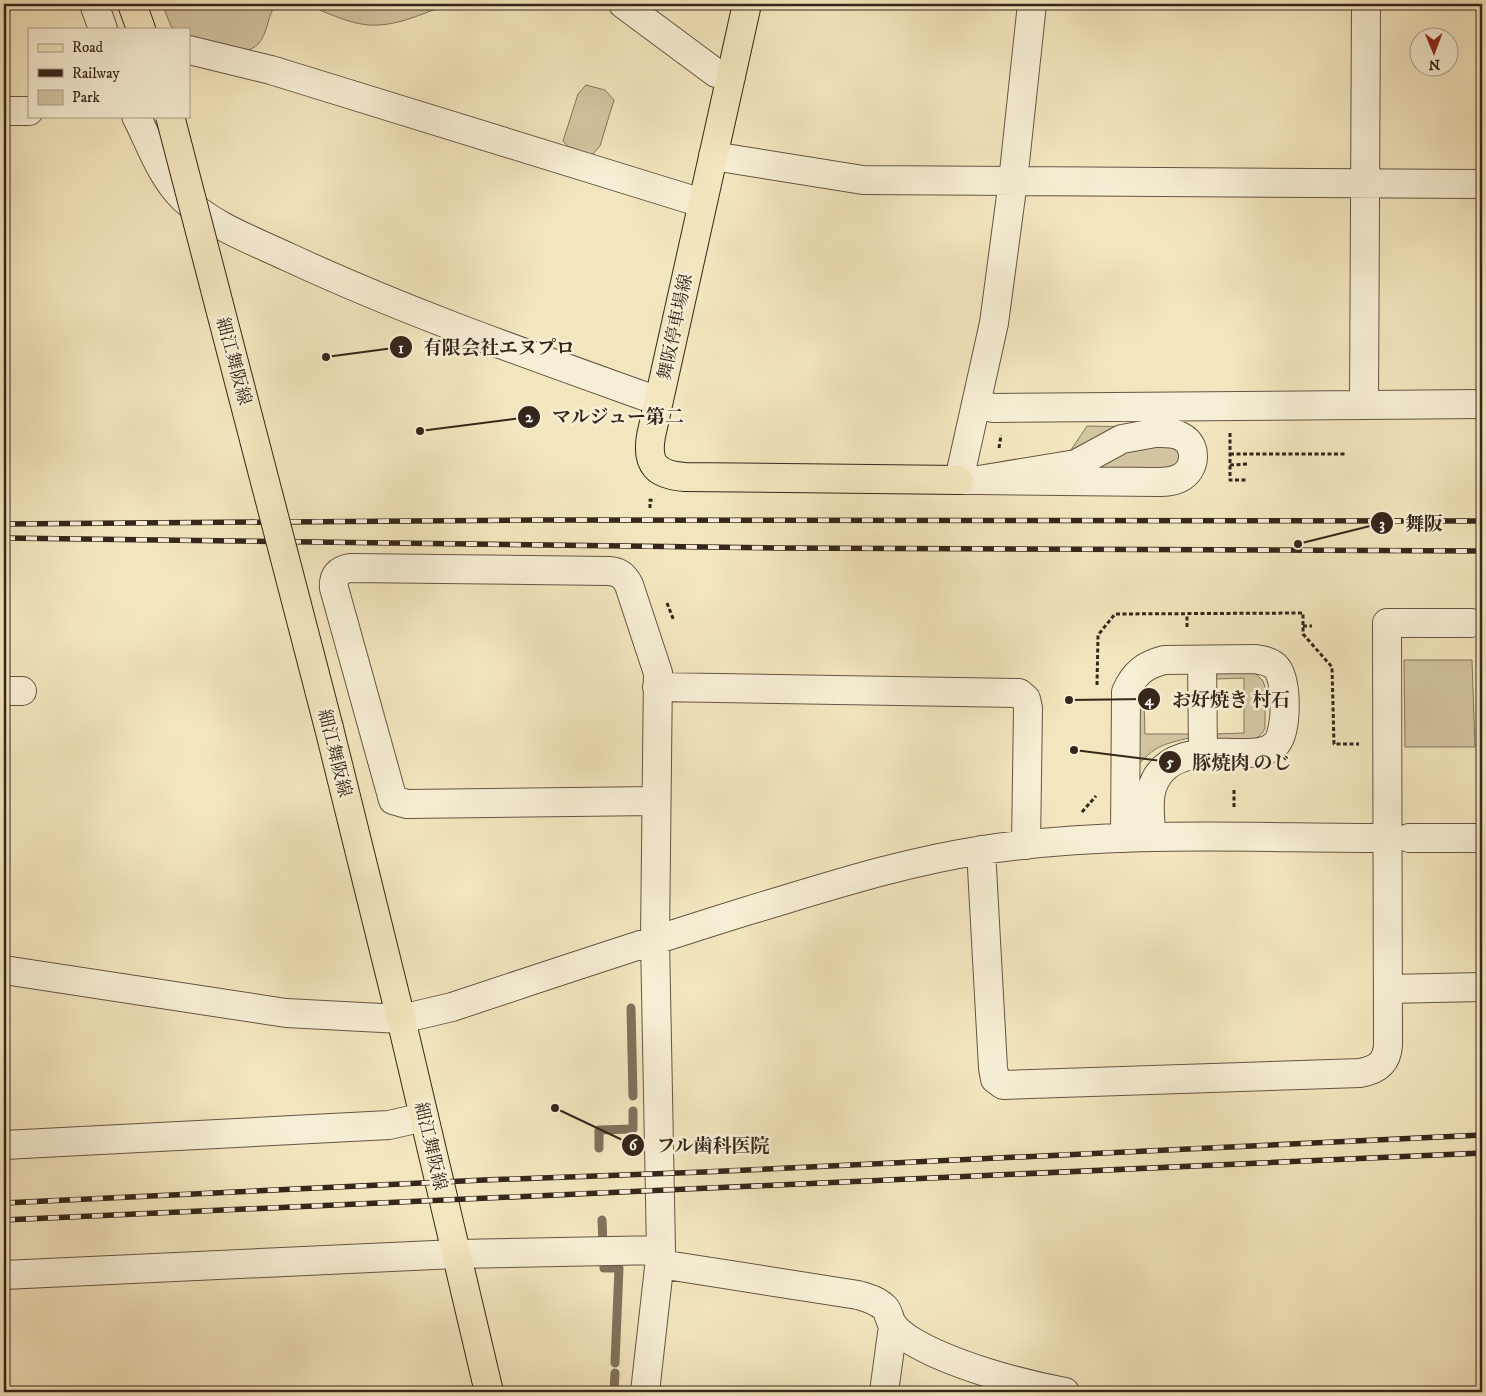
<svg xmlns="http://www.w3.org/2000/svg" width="1486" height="1396" font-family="'IM FELL DW Pica','Noto Serif JP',serif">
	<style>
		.green { fill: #d3c5a2; stroke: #84755e }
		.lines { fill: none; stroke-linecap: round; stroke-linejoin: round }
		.stream { stroke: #81715b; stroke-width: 9 }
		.minor-casing { stroke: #655543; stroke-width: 30 }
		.major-casing { stroke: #36251a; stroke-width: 30 }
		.path { stroke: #36251a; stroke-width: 3; stroke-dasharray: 4 2.5; stroke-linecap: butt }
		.minor { stroke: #f7efd5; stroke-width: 28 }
		.major { stroke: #f3e6be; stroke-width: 28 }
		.rail-casing { stroke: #36251a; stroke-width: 5.5 }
		.rail { stroke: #f7efd5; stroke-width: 4; stroke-dasharray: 11; stroke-linecap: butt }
		.major-bridge-casing { stroke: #36251a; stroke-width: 30; stroke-linecap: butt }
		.major-bridge { stroke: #f3e6be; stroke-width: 28 }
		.labels { text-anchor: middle; stroke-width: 5; stroke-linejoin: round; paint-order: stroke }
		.street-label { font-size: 18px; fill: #36251a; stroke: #f7efd5 }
		.leader { fill: none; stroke: #36251a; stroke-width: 2 }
		.callout-dot { fill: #36251a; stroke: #f7efd5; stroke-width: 2 }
		.mark-label { font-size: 15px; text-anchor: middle; font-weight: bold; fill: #fff }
		.callout-label { font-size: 19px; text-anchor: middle; font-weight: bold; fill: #36251a; stroke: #f7efd5; stroke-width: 5; stroke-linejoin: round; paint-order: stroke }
	</style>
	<rect width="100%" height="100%" fill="#f3e6be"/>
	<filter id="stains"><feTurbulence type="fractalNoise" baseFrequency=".004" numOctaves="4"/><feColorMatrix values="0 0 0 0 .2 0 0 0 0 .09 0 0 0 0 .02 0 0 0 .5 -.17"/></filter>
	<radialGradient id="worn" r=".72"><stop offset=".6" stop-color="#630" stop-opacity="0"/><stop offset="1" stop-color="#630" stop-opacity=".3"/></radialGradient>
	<!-- green -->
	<path class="green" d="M162,4H276C265,19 269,42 249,50L189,37V29H174L171,26Z
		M304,4H450C428,11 403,24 379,25C353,27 327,12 304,4Z
		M586,85L605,90L614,100L600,146L592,155L572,151L563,141L578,94Z
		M1087,426L1137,427L1069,453Z
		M1170,443L1181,451L1176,468L1088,472L1126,449Z
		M1404,660H1472L1475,747H1405Z
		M1253,671L1263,681L1265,687V728C1257,747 1234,741 1217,742L1216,734L1244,733V678L1215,679L1218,672Z
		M1137,702H1144L1145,734H1189V738C1165,744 1156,745 1139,764Z"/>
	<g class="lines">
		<!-- stream -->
		<path class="stream" d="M631,1008L633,1096
			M599,1148V1130L633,1129V1111
			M602,1220L604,1268H619L615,1363
			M614,1392L615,1373"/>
		<defs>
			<path id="minor" d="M94,4L103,29
				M623,4L716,73L731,76
				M1366,4L1364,405L1482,404
				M189,50L271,70L702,203
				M4,111H29
				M136,116C150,143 161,177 183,198C212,226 252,240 288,257C404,311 524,353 644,396L659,399
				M713,156L863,180L1482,184
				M976,404L994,408L1364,405
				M1155,433C1164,433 1174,432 1182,437C1197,445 1196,467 1183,476C1175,482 1165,482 1156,482L979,480L1076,464L1122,439Z
				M979,480H959L994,323L1013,181L1032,4
				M1202,660L1203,753
				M657,687L1019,693L1026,699L1028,708L1026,845
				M4,691H22
				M1125,838L1126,692C1134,673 1145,665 1164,660L1254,659C1262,660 1269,661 1275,666C1288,678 1288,733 1275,745C1266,753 1255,753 1243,753C1209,753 1161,748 1151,792C1148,806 1151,823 1151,837
				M1409,838H1482
				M981,850L993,1068L995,1079L1003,1085L1360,1073C1377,1070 1387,1063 1388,1045L1387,623H1471
				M4,970L286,1013L401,1019L452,1007C551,974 650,941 750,910C827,887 903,862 983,850C1116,830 1253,838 1387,838
				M1388,989L1482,987
				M4,1145L389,1125L424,1117
				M660,1264L858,1295C868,1298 877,1300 885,1308C889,1312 889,1320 893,1325C896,1330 905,1337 910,1340C951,1365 1018,1383 1065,1392
				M4,1275L456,1254L661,1250
				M645,1392L661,1250L655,939L658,673L629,585C624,575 619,572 609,571L350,568C338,570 333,576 334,588L393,800L407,804L656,801
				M884,1392L893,1326"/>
			<path id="major" d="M132,4L141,29
				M747,4L651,436C646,465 657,475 685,477L959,480
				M329,728L401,1019L489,1392"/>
		</defs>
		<!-- minor casing -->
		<use href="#minor" class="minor-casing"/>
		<!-- major casing -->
		<use href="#major" class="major-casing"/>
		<!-- path -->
		<path class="path" d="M1230,433V480H1247
			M999,448L1001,435
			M1230,454H1345
			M1230,465L1248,464
			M650,508V500L655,501
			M667,603L674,621
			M1303,626H1312
			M1187,627V614
			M1097,685L1098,635L1115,614L1303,613V634L1332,667L1334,744H1359
			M1234,790V809
			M1082,812L1096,796"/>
		<!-- minor -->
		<use href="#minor" class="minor"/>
		<!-- major -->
		<use href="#major" class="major"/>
		<defs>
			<path id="rail" d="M4,524L539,520L1482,521
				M4,538L777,548L1482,551
				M4,1203L484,1180L704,1172L1482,1135
				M4,1220L1482,1153"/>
		</defs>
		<!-- rail casing -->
		<use href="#rail" class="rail-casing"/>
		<!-- rail -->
		<use href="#rail" class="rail"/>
		<defs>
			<path id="major-bridge" d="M170,116L329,728"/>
		</defs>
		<!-- major-bridge casing -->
		<use href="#major-bridge" class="major-bridge-casing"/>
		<!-- major-bridge -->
		<use href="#major-bridge" class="major-bridge"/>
	</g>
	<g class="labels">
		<!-- street labels -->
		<g class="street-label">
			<text transform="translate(675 327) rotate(-78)" y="6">舞阪停車場線</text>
			<text transform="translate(234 361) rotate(75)" y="6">細江舞阪線</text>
			<text transform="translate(335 753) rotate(76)" y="6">細江舞阪線</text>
			<text transform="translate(431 1146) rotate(77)" y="6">細江舞阪線</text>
		</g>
	</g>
	<!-- callouts -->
	<path class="leader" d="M326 357L401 347M420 431L529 417M1298 544L1382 523M1069 700L1149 699M1074 750L1170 762M555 1108L633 1145"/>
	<g class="callout-dot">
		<circle cx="326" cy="357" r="5"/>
		<circle cx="420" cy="431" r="5"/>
		<circle cx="1298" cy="544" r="5"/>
		<circle cx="1069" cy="700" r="5"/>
		<circle cx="1074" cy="750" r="5"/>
		<circle cx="555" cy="1108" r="5"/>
		<circle cx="401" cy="347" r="12"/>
		<circle cx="529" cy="417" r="12"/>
		<circle cx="1382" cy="523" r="12"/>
		<circle cx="1149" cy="699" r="12"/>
		<circle cx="1170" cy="762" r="12"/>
		<circle cx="633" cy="1145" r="12"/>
	</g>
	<g class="mark-label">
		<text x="401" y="353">1</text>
		<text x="529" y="422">2</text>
		<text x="1382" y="529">3</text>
		<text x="1149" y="705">4</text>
		<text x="1170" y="767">5</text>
		<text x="633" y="1150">6</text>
	</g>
	<g class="callout-label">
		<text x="499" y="354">有限会社エヌプロ</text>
		<text x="618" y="423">マルジュー第二</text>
		<text x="1424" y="530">舞阪</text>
		<text x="1231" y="706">お好焼き 村石</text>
		<text x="1242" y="769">豚焼肉 のじ</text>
		<text x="713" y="1152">フル歯科医院</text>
	</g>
	<!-- margin -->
	<rect width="1486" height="1396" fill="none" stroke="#f3e6be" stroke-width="20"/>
	<rect x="5" y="5" width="1476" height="1386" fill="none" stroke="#36251a" stroke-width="2.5"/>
	<rect x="10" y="10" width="1466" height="1376" fill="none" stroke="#36251a"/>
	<!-- legend -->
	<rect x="28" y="28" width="162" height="90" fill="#f7efd5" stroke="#aa9e8a"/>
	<rect x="38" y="44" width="25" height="8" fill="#f3e6be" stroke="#aa9e8a"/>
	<text x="72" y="52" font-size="15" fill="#36251a">Road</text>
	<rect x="38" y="69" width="25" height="8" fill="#36251a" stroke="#aa9e8a"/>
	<text x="72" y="78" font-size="15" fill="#36251a">Railway</text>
	<rect x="38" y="90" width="25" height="15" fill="#d3c5a2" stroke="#aa9e8a"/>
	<text x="72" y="102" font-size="15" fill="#36251a">Park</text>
	<!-- north arrow -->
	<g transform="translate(1434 52) rotate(179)"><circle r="24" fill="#f7efd5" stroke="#aa9e8a"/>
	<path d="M0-4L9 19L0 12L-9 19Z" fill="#8f2418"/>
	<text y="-8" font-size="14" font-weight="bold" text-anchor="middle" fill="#36251a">N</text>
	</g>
	<rect width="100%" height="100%" filter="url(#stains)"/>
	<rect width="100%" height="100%" fill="url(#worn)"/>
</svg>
